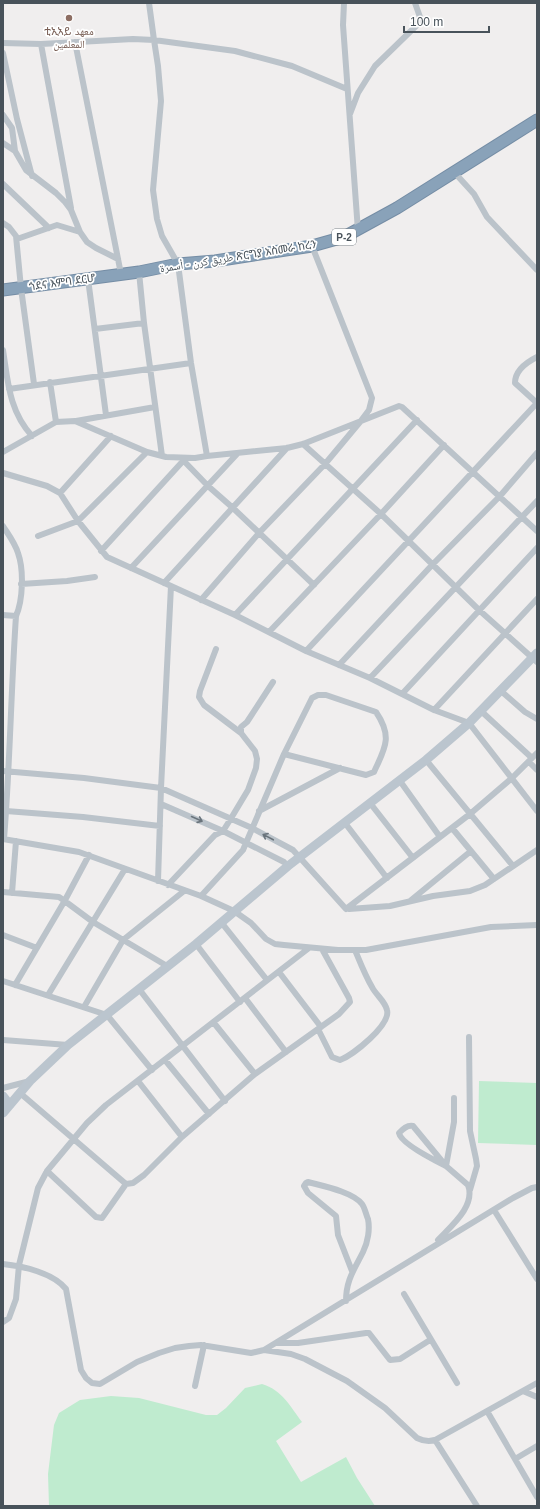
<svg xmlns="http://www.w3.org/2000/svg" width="540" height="1509" font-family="Arial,'Noto Naskh Arabic','Noto Sans Ethiopic',sans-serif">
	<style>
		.grass { fill: #bfebcf }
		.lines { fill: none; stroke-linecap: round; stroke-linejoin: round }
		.highway-casing { stroke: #758da5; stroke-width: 13 }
		.street { stroke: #bbc3ca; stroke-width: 6 }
		.secondary { stroke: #bbc5ce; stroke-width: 9 }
		.highway { stroke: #89a2b9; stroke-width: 11 }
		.oneway { stroke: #6a747c }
		.education-dot { fill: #8d6e63; stroke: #fff; stroke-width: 1.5 }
		.labels { text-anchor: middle; stroke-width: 3.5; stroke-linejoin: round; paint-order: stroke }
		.shield { fill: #fff; stroke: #7f868c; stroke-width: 1 }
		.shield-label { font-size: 10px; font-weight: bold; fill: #48525a }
		.education-label { font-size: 11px; fill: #785e54; stroke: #fff }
		.street-label { font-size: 11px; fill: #48525a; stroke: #fff }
	</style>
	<rect width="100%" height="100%" fill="#f0eeee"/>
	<!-- grass -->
	<path class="grass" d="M479,1081L537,1083V1145L478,1143Z
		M262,1384C282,1390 290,1406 302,1422L276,1441L301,1482L346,1457L357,1478L375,1506H49L48,1474L54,1425L59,1413L80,1400L111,1396L139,1398L206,1415H217L226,1408L245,1388Z"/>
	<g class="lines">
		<defs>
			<path id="highway" d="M3,290L139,272L178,264L215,261L312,246L344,237L397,208L537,120"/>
		</defs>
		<!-- highway casing -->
		<use href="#highway" class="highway-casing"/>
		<!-- street -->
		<path class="street" d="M344,3L343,25L358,231
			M75,42L121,274
			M3,43L41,44L133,39L154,40L149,3
			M41,44L71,208
			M3,53L17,119L32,176
			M347,89L292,66L235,51L154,40L158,66L161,101L153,190L157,219L162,236L178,264L191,363L207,456L287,448L303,444L399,406L402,407L537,531
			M350,114L358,93L375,66L417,25L420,17L415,3
			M3,115L12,128L15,151L26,170L56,193L65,202L71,210L80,232L87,242L96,248L118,259
			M3,143L15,151
			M454,172L474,194L487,217L537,270
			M3,184L49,228
			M3,223L9,227L16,236L21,288L34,384
			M17,239L57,225L80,232
			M139,272L144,323L162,456
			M88,279L106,415
			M95,329L144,323
			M3,350C8,382 9,411 32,436
			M537,357C527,362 515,371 515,383L537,403
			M50,382L56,422
			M9,389L191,363
			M76,421L155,407
			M303,444L381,514L479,610L537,662
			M3,452L56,422L75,421L147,452L166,457L195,458L207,456
			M181,458L208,486L233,508L314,585
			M3,473L47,486L60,493L78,521L107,557L235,615L306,651L370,678L434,710L469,723L537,811
			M60,493L111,436
			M3,526C8,534 15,543 18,553C24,570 23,600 16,616C11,690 10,765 4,839
			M38,536L78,521L147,452
			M101,551L183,461
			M131,568L237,454
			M164,583L287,448
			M21,584L67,581L95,577
			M201,600L259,533L325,464L360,422L369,410L372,398L312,246
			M3,615L16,616
			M235,615L417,420
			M269,632L381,514L444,445
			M216,649L200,691L199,697L204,705L241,733
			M306,651L537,403
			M339,665L433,564L500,496L537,453
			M370,678L537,501
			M501,691L525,712L537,719
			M402,694L537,548
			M434,710L537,599
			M481,711L532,758
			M426,760L513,866
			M529,762L537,770
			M3,771L84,778L161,788L252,828L293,850L346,909L470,814L512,778L537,753
			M400,781L440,837
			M370,803L413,858
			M161,804L223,831L284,862L288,866
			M6,811L83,817L160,826
			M259,811L340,768
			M345,823L387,878
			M452,828L494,879
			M3,839L79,852L201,896L234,911L251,923L266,939L275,944L284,945L338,950H366L491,927L537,925
			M158,881L161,788L171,586
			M168,885L215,835L223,831L230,820L248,790L256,768L257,759L255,751L241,733V727L247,722L273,682
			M3,892L59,897L62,899L93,922L167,966
			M12,893L16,841
			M201,896L243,850L284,754L312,698L318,695H326L376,712C393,737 385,748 374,772L366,775L284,754
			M410,901L471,851
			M349,909L390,906L433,896L470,891L485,885L537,850
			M221,922L267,980
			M3,935L37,948
			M196,944L240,1002
			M279,972L321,1027
			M3,981L107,1015L152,1070
			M15,985L64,902L89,855
			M139,989L225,1101
			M48,995L125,869
			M245,998L286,1052
			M84,1007L123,940L184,891
			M214,1023L255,1074
			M318,1029L332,1057L340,1060C353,1055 391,1025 387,1010C385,1001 376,995 372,987C365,975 360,962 355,950
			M469,1037L470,1131L476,1159L477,1166L470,1190
			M3,1040L68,1045
			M165,1060L209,1114
			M138,1081L182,1137
			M3,1088L30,1081
			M20,1093L126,1184L133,1183L144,1175L182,1137L255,1074L339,1014L350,1002L349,998L322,949
			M446,1166L454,1122V1098
			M47,1171L96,1217L102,1218L126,1184
			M494,1210L537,1279
			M438,1240C451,1226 476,1206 468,1185L446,1166L413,1126C407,1125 403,1129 399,1133C401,1144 436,1161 446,1166
			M3,1264C23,1266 53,1273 66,1289L81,1370L86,1378L92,1383L100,1384L137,1362L159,1353L175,1348L189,1346L201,1345L251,1353L264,1350L513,1198L532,1188L537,1187
			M404,1294L457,1383
			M346,1301C346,1280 354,1270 363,1252C368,1242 370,1229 368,1219C366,1215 365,1208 362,1204C353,1192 323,1186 308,1182L306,1183L304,1186L308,1193L336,1216L338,1235L352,1271
			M3,1322L9,1318L16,1299L19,1265L38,1188L47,1171L87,1123L106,1105L309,948
			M276,1343H298L366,1333H369L390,1360L400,1359L430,1340
			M264,1350L291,1354L305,1359L347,1381L385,1408L417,1438C423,1441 428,1442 435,1440L537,1383
			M195,1386L204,1345
			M523,1391L537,1397
			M487,1411L537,1497
			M435,1440L477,1506
			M515,1459L537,1446"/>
		<!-- secondary -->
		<path class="secondary" d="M3,1096L10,1105
			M3,1113L30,1081L68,1045L196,944L288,866L426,760L469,723L537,653"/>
		<!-- highway -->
		<use href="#highway" class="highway"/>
	</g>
	<!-- one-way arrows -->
	<defs><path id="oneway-shaft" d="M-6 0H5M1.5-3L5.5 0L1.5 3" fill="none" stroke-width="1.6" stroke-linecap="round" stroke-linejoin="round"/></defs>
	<g class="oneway">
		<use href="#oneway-shaft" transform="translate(197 819) rotate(24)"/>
		<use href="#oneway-shaft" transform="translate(268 837) rotate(-152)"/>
	</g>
	<!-- markers -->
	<circle class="education-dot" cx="69" cy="18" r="4"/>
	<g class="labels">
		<!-- shield labels -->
		<rect class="shield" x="332" y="229" width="24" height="16" rx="3"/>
		<g class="shield-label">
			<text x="344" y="241">P-2</text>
		</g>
		<!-- education labels -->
		<g class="education-label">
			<text x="69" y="35">ቲኢኣይ معهد<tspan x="69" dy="13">المعلمين</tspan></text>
		</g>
		<!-- street labels -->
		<g class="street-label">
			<text transform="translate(238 256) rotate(-9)" y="4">طريق كرن - أسمرة ጽርግያ አስመራ ከረን</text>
			<text transform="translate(62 282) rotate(-8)" y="4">ጎደና እምባ ደርሆ</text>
		</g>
	</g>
	<!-- border -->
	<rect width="540" height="1509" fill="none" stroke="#48525a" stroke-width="8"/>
	<!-- scale -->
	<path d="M404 26v6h85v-6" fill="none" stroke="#48525a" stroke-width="2"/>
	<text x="410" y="26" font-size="12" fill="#48525a" stroke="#ffffff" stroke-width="3" paint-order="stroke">100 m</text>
</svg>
